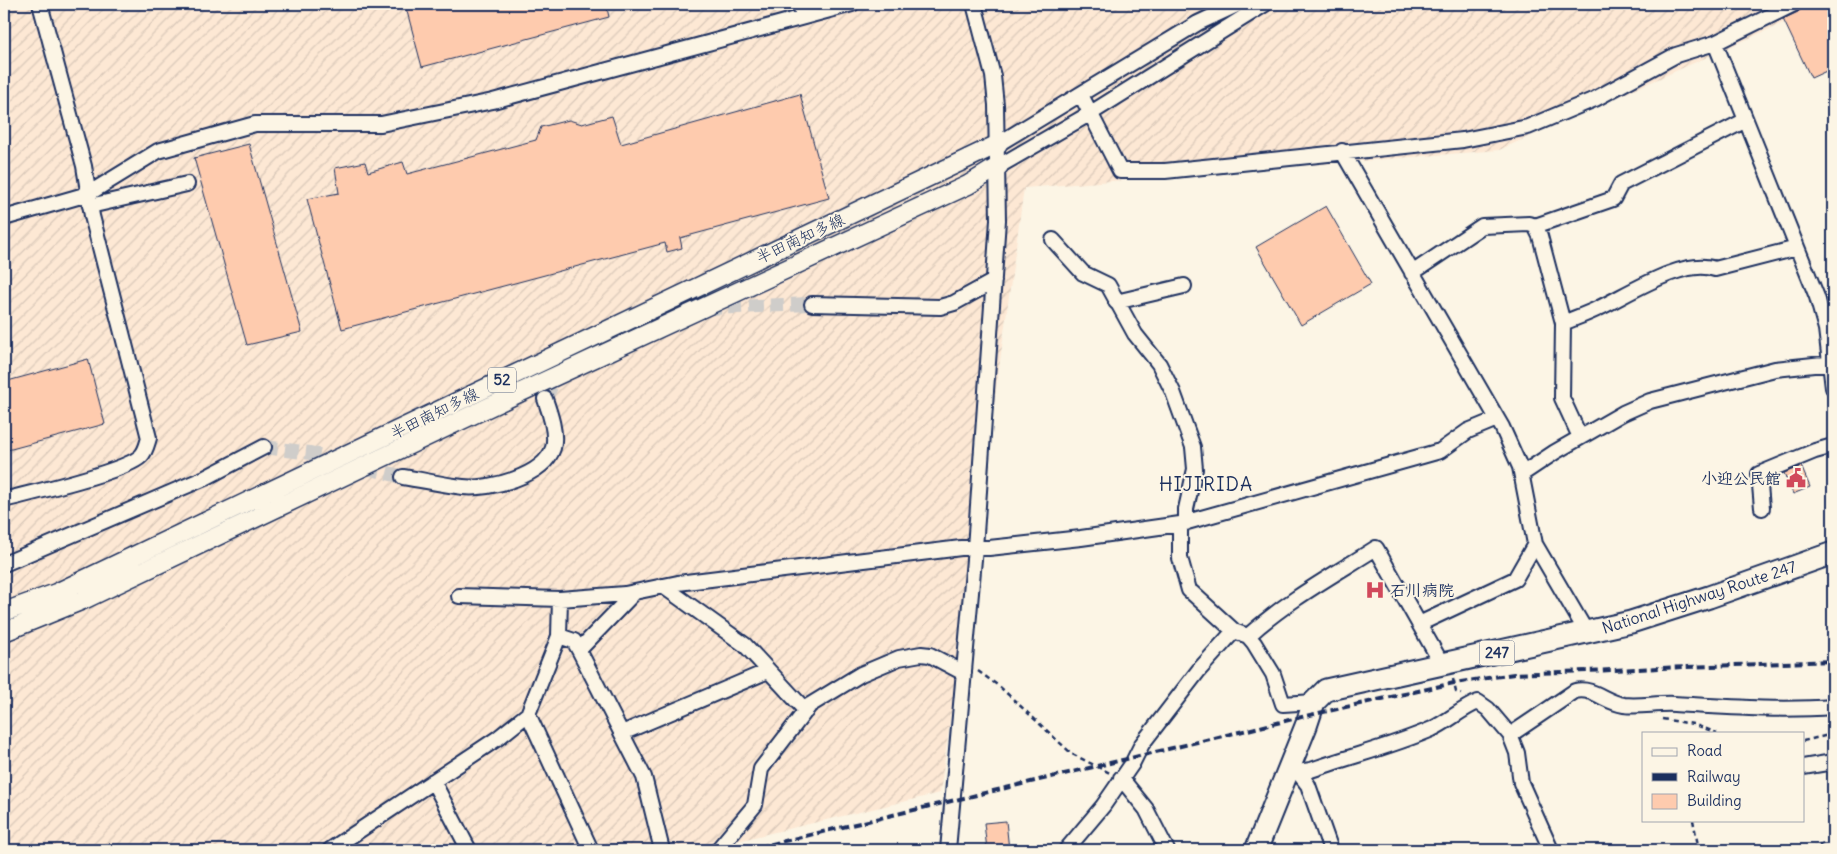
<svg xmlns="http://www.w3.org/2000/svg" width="1837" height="854" font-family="Delius,'Klee One',sans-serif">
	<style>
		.industrial { fill: url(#industrial-furrows) }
		.building { fill: #fecbae; stroke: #1b2f5e }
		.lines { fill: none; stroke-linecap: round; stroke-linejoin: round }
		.minor-tunnel { stroke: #cfcdca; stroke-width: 14; stroke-dasharray: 14 7; stroke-linecap: butt }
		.minor-casing { stroke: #1b2f5e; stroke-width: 18 }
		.major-casing { stroke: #1b2f5e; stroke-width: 21 }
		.highway-casing { stroke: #1b2f5e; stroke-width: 25 }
		.path { stroke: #1b2f5e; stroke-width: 2.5; stroke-dasharray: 5 4; stroke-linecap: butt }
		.minor { stroke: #fcf5e5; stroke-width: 14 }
		.major { stroke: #fcf5e5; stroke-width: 18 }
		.highway { stroke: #fcf5e5; stroke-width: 21 }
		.rail { stroke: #1b2f5e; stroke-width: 4; stroke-dasharray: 8 4; stroke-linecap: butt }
		.labels { text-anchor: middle; stroke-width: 4; stroke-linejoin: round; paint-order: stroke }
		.shield { fill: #fcf5e5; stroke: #5e6a86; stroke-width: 1 }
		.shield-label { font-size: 15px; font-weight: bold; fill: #1b2f5e }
		.street-label { font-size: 16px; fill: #1b2f5e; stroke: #fcf5e5 }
		.poi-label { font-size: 16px; font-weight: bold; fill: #1b2f5e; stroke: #fcf5e5; text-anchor: end }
		.quarter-label { font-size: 19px; letter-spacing: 1px; fill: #1b2f5e; stroke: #fcf5e5 }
	</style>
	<defs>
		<pattern id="industrial-furrows" width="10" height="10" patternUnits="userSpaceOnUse" patternTransform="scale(1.25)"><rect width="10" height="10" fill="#fde8d4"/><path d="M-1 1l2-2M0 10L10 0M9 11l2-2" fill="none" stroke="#d8c7b8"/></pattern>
	</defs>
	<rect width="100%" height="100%" fill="#fcf5e5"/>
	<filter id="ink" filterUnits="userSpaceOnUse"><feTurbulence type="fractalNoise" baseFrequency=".02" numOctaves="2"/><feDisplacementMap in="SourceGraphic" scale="10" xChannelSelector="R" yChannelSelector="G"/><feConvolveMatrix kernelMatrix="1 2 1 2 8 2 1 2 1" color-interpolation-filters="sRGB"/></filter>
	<g filter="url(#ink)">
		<!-- industrial -->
		<path class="industrial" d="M4,4H1826L1499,150L1024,188L940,793L699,850H4Z"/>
		<!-- building -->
		<path class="building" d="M405,4H606L609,17L422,67Z
			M1803,4H1833V68L1811,78L1783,19L1798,12Z
			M800,94L829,198L680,238L682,248L667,252L665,243L342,329L307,199L339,193L335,168L365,162L368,172L403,162L407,174L536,140L541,127L569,120L582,124L612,116L621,144Z
			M249,144L302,332L247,345L194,158Z
			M1326,206L1371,284L1301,325L1256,247Z
			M88,359L105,424L4,451V382Z
			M1801,466L1810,487L1793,494L1784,473Z
			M1006,821L1009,850H987L984,823Z"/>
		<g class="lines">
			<!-- minor-tunnel -->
			<path class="minor-tunnel" d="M707,308L812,304
				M545,399L559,371
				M264,447L310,453L403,477"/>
			<defs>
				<path id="minor" d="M800,4L803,16
					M1715,43L1817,297L1826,329L1833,388
					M1081,95L1120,171H1165L1463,140L1528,127L1595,99L1676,55L1715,43L1794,4
					M998,144L1198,23L1239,4
					M1342,151L1502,427L1520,467L1535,544L1587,633
					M999,166L1091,113L1265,4
					M90,206L187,184
					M4,218L88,194L158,151L255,124H381L493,101L852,4
					M1535,226L1613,199L1621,184L1746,120
					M1053,240L1083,273L1108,285L1135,334L1159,364L1173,392L1193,447L1195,469L1186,509V523
					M1412,273L1482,226L1529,224L1535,226L1540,236L1563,323L1562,398L1580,437
					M1116,302L1184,286
					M812,304L940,307L954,303L994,281
					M1563,323C1575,318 1587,314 1599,308C1627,295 1684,257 1715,269L1797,248
					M1522,474L1555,452L1623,413L1650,401L1775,369L1833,363
					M403,477C423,480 443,485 463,487C490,490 544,476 553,448C557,434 550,413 545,399
					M4,500C30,493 125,472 141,456C146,451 147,444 149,438L92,216L84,166L40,4
					M1762,508L1759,474L1815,451L1833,446
					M1180,524V558L1189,590L1234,631L1248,636L1254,643L1273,674L1283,704L1314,702
					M4,564L205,478L264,447
					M663,586L745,645L806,711
					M459,596L560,599L625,594L678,583L961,548H989L1081,538L1180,524L1440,451L1468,431L1497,419
					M1419,624L1515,579L1535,544
					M559,636L574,641L579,650L644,777L662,850
					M1248,636C1286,601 1332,576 1376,548L1443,666
					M579,650L635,592
					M528,714L591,850
					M622,733L768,671
					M1510,735L1575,691C1594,687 1604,702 1624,705C1640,707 1657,703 1674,704C1727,707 1780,711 1833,707
					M1803,767L1833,762
					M1289,769L1298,772L1311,770C1351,756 1393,746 1432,729C1449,721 1461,709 1478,702L1488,709L1510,735L1517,753L1521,783L1551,850
					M1298,772L1308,785L1331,850
					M1121,778L1146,809L1167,850
					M433,781L469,850
					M720,847L755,805L761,769L810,705L861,674L899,658L921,654L930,655L964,673
					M330,850L498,738L528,714L559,636L560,599
					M948,850L975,548L998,220L996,105L993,76L974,4
					M1066,850L1103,806L1132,764L1142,744L1199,670L1234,631"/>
				<path id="major" d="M4,612L56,593L998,144
					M4,632L83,600L491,406L968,185L999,166"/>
				<path id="highway" d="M1256,850L1306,726L1314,702L1326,690L1631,622L1709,597L1833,553"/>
			</defs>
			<!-- minor casing -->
			<use href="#minor" class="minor-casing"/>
			<!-- major casing -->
			<use href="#major" class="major-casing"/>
			<!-- highway casing -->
			<use href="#highway" class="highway-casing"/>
			<!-- path -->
			<path class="path" d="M978,671L1000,687L1072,754L1110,773
				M1453,679L1456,692L1461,694
				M1662,719L1693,724L1717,733
				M1803,741L1833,734
				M1693,820L1699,850
				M1811,850L1825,842L1833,840"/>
			<!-- minor -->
			<use href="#minor" class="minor"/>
			<!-- major -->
			<use href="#major" class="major"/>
			<!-- highway -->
			<use href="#highway" class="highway"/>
			<!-- rail -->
			<path class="rail" d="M747,850L1310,715L1454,683L1514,674L1833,661"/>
		</g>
	</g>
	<!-- icons -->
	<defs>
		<symbol id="civic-bare" viewBox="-9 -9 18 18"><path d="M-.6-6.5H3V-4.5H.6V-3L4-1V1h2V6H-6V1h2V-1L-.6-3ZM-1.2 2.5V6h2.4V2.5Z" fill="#d1495b" stroke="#fcf5e5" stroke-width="2.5" paint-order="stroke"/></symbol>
		<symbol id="hospital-bare" viewBox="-9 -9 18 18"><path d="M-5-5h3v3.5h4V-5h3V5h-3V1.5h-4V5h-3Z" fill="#d1495b" stroke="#fcf5e5" stroke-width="2.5" paint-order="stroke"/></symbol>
	</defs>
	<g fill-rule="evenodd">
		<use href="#civic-bare" x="1782" y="464" width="28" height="28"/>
		<use href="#hospital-bare" x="1361" y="576" width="28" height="28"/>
	</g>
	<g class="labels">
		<!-- shield labels -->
		<g class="shield">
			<rect x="488" y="367.5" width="28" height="25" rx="4"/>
			<rect x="1479.5" y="640.5" width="35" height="25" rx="4"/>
		</g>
		<g class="shield-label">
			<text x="502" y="385">52</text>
			<text x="1497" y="658">247</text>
		</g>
		<!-- street labels -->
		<g class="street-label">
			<text transform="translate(800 238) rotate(-25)" y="6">半田南知多線</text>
			<text transform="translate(434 413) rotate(-26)" y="6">半田南知多線</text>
			<text transform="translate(1699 597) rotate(-18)" y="6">National Highway Route 247</text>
		</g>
		<!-- poi labels -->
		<g class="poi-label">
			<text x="1781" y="484">小迎公民館</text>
			<text x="1390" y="596" text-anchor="start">石川病院</text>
		</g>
		<!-- quarter labels -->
		<g class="quarter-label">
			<text x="1206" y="491">HIJIRIDA</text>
		</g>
	</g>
	<!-- margin -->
	<rect width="1837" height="854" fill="none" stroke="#fcf5e5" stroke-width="20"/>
	<rect x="10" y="10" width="1817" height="834" fill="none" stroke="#1b2f5e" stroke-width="2" filter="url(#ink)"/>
	<!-- legend -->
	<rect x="1642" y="732" width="162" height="90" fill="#fcf5e5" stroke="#a2a6af"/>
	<rect x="1652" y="748" width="25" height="8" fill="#fcf5e5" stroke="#a2a6af"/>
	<text x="1687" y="756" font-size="15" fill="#1b2f5e">Road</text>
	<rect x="1652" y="773" width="25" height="8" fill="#1b2f5e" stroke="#a2a6af"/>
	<text x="1687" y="782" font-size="15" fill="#1b2f5e">Railway</text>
	<rect x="1652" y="794" width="25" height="15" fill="#fecbae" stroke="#a2a6af"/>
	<text x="1687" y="806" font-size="15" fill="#1b2f5e">Building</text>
</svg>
